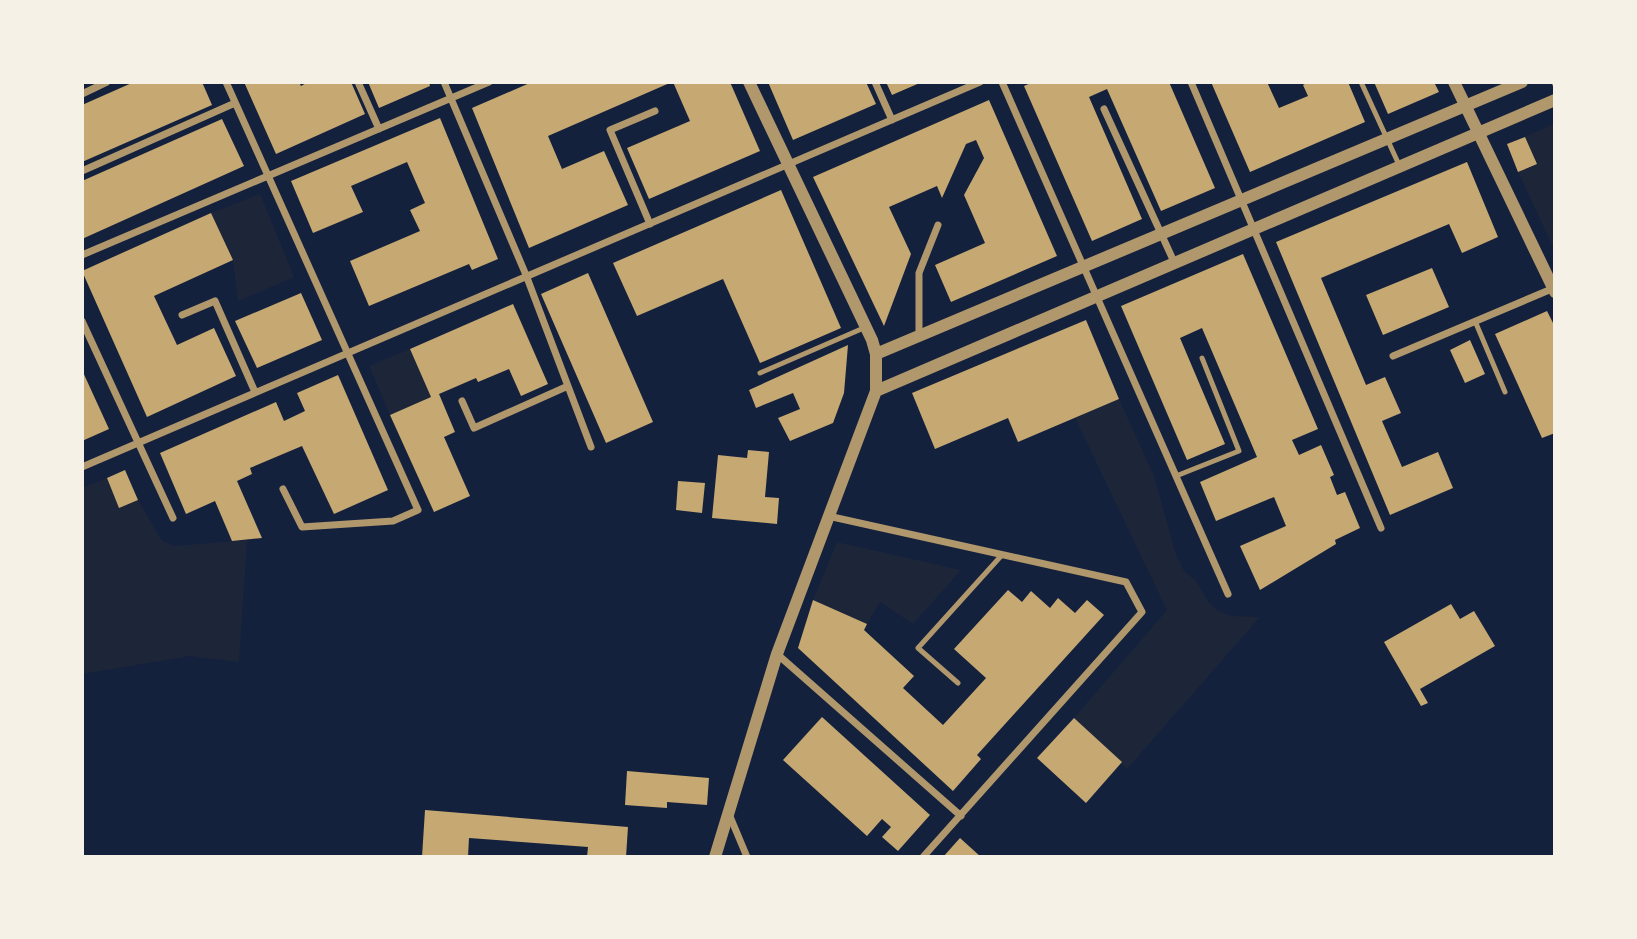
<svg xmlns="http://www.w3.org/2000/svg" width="1637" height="939" font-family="'Alegreya Sans',sans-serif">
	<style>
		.green { fill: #1d2539 }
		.building { fill: #c6a872 }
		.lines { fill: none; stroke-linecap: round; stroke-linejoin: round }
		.service { stroke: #b1986c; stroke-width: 5 }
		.minor { stroke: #b1986c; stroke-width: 7 }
		.tertiary { stroke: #b1986c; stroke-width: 12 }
	</style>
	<rect width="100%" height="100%" fill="#14213d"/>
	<!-- green -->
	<path class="green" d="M1555,123V251L1518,172L1537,164L1525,137Z
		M260,194L294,277L238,301L233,260L211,213Z
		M410,349L431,397L390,415L369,366Z
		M1119,399L1154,476L1176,555L1184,571L1196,581L1209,603L1217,610L1231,616L1260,617L1127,769L1074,718L1167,610L1075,418Z
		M107,478L119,507L138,500L162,541L175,546L247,540L239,662L190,656L82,674V488Z
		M837,542L961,570L913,624L880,602L867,624L813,600Z"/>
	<!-- building -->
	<path class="building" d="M134,82H202L212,105L82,162V105Z
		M244,82H299L301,86L308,82H351L365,114L276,154Z
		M368,82H429L430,86L379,108Z
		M532,82H672L548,136L562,169L604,151L628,205L529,248L472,108Z
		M673,82H730L760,151L649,199L627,148L690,121Z
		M768,82H866L876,104L793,140Z
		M886,82H922L892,95Z
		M1033,82H1169L1215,188L1161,211L1107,89L1089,97L1142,219L1092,241L1024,86Z
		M1211,82H1267L1279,108L1308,96L1303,85L1308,82H1348L1365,122L1250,172Z
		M1374,82H1434L1439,92L1388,114Z
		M989,100L1057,256L951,302L935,265L985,243L964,195L984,158L976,140L966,144L942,198L937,186L889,207L911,254L884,326L813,177Z
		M440,118L498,259L472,270L469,264L369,306L350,261L420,231L410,210L425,203L407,162L351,186L363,212L313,233L291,181Z
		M222,119L244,166L82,239V181Z
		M1525,137L1537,164L1518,172L1507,144Z
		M1467,162L1498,237L1462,253L1449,224L1321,278L1366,385L1385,377L1401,413L1382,421L1402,467L1438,452L1453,488L1390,515L1276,242Z
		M781,190L841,328L760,363L723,279L637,316L613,263Z
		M211,213L233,260L154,296L177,345L214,328L236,376L147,417L82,271Z
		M1243,254L1318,429L1292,440L1299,455L1321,445L1334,475L1330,477L1337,495L1345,492L1360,528L1335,540L1336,544L1260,590L1240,546L1286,526L1274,497L1216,521L1200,482L1257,457L1202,328L1180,338L1225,444L1187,460L1121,306Z
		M1432,268L1449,307L1383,335L1366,295Z
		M588,273L653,422L606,443L541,294Z
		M301,293L322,340L257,368L235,321Z
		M513,304L548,384L521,396L509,369L478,382L476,378L439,394L455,432L444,437L470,496L434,512L390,415L431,397L410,349Z
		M1547,311L1555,327V433L1542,438L1495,334Z
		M1086,320L1119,399L1018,442L1008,418L935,449L912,393Z
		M1470,340L1485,374L1465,383L1450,350Z
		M848,345L844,393L833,423L790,441L778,418L800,409L793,393L756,408L749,390Z
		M82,370L109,429L82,441Z
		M338,375L388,490L334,514L302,446L250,468L252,474L237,481L262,538L232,541L215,501L186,514L160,453L276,402L284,421L305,411L297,393Z
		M748,450L769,452L765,497L779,498L777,524L712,518L718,455L747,458Z
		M125,470L138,500L119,508L107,478Z
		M678,481L705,483L702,513L676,510Z
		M1008,590L1022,602L1031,591L1050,608L1058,598L1075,613L1087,600L1104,615L977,755L981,759L953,791L798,648L813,600L867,624L864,630L914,676L903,688L943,725L986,678L954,649Z
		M1451,604L1460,619L1474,611L1495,646L1420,689L1428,703L1421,706L1384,642Z
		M822,717L930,815L898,851L882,837L891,827L882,819L867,836L783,760Z
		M1074,718L1122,762L1086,803L1037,758Z
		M627,771L709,778L707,805L667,802V808L625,805Z
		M425,810L628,827L626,857H587L588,847L469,838L468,857H422Z
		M960,838L981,857H943Z"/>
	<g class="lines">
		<!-- service -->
		<path class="service" d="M1361,82L1400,167
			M1554,82L1555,85
			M1475,321L1505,392
			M760,373L866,327
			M1176,476L1239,451L1202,358
			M958,683L918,648L1001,556"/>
		<!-- minor -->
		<path class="minor" d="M226,82L418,510L393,521L302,527L283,489
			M358,82L379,129
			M444,82L526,275L591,447
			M875,82L892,120
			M1002,82L1228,594
			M1191,82L1381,528
			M82,94L107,82
			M1104,109L1175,264
			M82,171L235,103
			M650,224L610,130L655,111
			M82,255L489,82
			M182,315L215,301L255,392
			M82,321L173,518
			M919,336V273L938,225
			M1393,356L1554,288
			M462,401L474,428L568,386
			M82,467L980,82
			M828,516L1126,582L1142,612L923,857
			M777,654L961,816
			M729,814L747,857"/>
		<!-- tertiary -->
		<path class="tertiary" d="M1454,82L1555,292
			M876,354L1522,82
			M876,391L1555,100
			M715,857L777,654L876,391V354L872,340L749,82"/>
	</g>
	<!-- border -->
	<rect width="1637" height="939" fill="none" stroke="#f6f1e7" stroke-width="168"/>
</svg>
